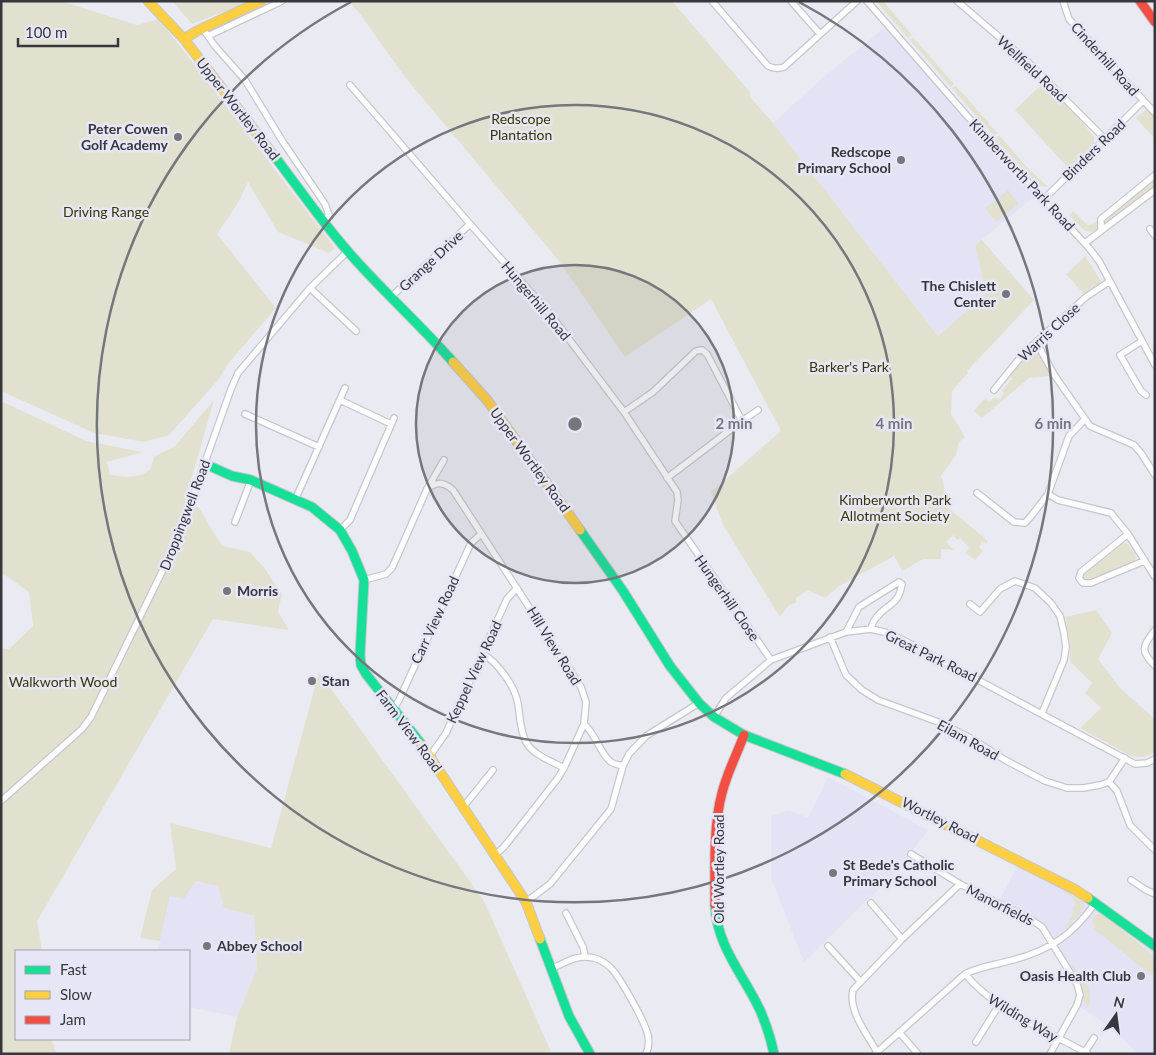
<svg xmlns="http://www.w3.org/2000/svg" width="1156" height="1055" font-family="Lato,sans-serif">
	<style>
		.built { fill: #e4e3f5 }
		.green { fill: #e2e1d0 }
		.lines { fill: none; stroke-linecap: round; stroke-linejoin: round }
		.street-casing { stroke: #c6c6cd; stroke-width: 8 }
		.fast-casing { stroke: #c6c6cd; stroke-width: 11 }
		.slow-casing { stroke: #c6c6cd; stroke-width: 11 }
		.jam-casing { stroke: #c6c6cd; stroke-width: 11 }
		.street { stroke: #fcfcfd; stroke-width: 5.5 }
		.fast { stroke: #16e098; stroke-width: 9 }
		.slow { stroke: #ffcf43; stroke-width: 9 }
		.jam { stroke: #f24e42; stroke-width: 9 }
		.ring { fill: none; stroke: #76767d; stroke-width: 2.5 }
		.poi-dot { fill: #76767d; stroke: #e6e6f7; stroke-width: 2 }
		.labels { text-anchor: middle; stroke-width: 5; stroke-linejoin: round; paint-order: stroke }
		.street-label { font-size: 14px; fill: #38373e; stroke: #e6e6f7 }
		.park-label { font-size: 14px; fill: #3a3500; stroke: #e6e6f7 }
		.poi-label { font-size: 14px; font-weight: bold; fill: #38373e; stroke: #e6e6f7; text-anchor: end }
		.centre { fill: #76767d; stroke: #e6e6f7; stroke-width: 2.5 }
		.ring-label { font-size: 15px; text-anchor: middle; font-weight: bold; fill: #76767d; stroke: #e6e6f7; stroke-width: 5; stroke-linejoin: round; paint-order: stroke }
	</style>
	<rect width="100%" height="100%" fill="#eaeaf3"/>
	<!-- built -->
	<path class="built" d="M885,27L948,98L965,120L1035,196L975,245L986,293L938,336L773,123L819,81Z
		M828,777L928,830L900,868L804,962L771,878V816L789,810L808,818Z
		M1020,861L1051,877L1155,946V1054H1137L1124,1040L1100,1020L1077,1005L1079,989L1042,927L998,903Z
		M196,881L218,886L225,908L254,916L257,968L237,1017L189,1007V951H158L170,896Z"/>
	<!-- green -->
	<path class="green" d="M1,1H61L137,25L159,19L335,248L329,253L278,232L248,182L238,203L217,234L276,308L227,365L219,379L169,435L144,442L94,433L1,391Z
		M172,1H252L192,24Z
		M349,1H672L750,92V97L773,123L938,336L986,293L975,245L982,240L1034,300L967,371L968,373L952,391L951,414L965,437L959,442L956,455L940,477L943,479L946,506L988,541L986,544L982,541L979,547L983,551L975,560L965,553L969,548L960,538L958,540L953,535L946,542L954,550L941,549V559H923L902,571L894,556L839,586L825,598L808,590L796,598V603L789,605L780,617L723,525L711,492L781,431L711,299L625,357L559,261L405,77L360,14Z
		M876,1H883L912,35L908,38Z
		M913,37L954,84L951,87L910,40Z
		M1043,83L1078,117L1094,137V144L1068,168L1015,110Z
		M956,86L989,123V125L991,126L998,133L994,136L952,88Z
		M1146,110L1150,112L1155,116V139L1136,118Z
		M999,135L1026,166L1048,187L1040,186L995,139Z
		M1155,179V187L1105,224L1106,220Z
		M1008,190L1019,204L996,222L985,208Z
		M1073,211L1088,226L1098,220L1099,227L1092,232L1085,231L1069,215Z
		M1085,256L1101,281L1100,284L1084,294L1066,274Z
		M1035,351L1039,355L1052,376L1029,378L982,418L974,411L985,398L989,401L995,398L1000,399L1004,393L1002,391L1012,379L1011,374L1030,352Z
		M214,400L185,501L199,508L222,546L250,552L265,569L282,594L278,612L289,630L213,619L37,921L42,951H16V1039H51L57,1054H1V648L9,649L33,626L29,592L1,572V401L86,441L143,452L107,462L110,475C122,477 141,479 150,469C152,466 153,460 154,457L175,446Z
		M1124,543L1128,544L1136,555L1135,562L1085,581L1082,578L1085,572L1121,544Z
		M1096,610L1112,633L1098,659L1120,688L1155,719V752C1146,757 1140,758 1131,756L1080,728L1101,708L1085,693L1092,683L1070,661V643L1065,617Z
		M319,672L484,901L552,1054H229L237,1017L257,968L254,916L224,908L218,886L196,881L184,899L170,896L160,941L140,938L152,890L176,869L170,823L271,848Z
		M1064,890L1082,899C1087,911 1074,919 1067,927L1066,925L1073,915V907L1076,903L1072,897L1063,892Z
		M1097,914H1100L1108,918L1154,956L1155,970L1151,975L1095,930L1092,918Z
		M1071,965L1073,966C1083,977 1094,990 1089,1006L1083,1001C1085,986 1076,978 1071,965Z"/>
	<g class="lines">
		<defs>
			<path id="street" d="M712,1L768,66C774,69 778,69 784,67L857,1
				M791,1L820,34
				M867,1L968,117L1089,248L1099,261L1155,365
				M957,1L1026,60L1105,139
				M1063,1L1069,19L1155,113
				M202,28L215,46L245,80L283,142L325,204L329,215L324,221
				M208,36L282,1
				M350,85L470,224L550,314L624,412L677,492L678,500L675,521L771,660
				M1044,199L1143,101
				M1150,229L1155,236
				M1101,231V219L1155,175
				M1085,243L1155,190
				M310,288L356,331
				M391,297L470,224
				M1142,341L1120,355L1141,391L1146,395
				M1036,342L1055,376L1090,426L1134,445L1141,453L1155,475
				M994,390L1024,353L1086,297L1110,281
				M340,400L391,424
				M624,412L653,392L696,351L702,350L707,354L742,421L667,478
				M245,414L319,447
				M742,421L758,410
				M427,489C437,481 444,482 453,490L581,687L586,702L584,724L564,768L558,778L504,847L496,854
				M977,493L1014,522L1025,523L1032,515L1048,494L1069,436L1084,420
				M1048,494L1058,500L1111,513L1128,534L1155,577
				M295,500L345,388
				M235,522L251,480
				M340,530L350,520L394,418
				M1128,534L1081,572L1079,578L1083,583H1091L1144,561
				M364,580L386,574L392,568L427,489L444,460
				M970,604L980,612L1000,589L1015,581L1035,588L1051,603L1060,616L1064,633L1066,647L1064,660L1042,713
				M1155,630C1142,646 1140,651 1155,666
				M846,632L859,607L899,582L902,584C898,607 887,603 876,618C874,620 872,625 871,629
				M830,637L846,675L862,690L878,700L941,723L974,740L1005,760L1045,781L1067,788H1083L1100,785L1109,782L1125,758
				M483,654C498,663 515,686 518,704C520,716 520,731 526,742C533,755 551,761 564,768
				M393,710L399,700L471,543L481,534
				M714,717L726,698L771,660L846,632L871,629L888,633L905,641L1135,764L1147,763L1155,759
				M584,724C596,734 600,754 611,762C614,764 619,765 623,766
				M430,756L446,733L507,599L517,588
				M1109,782L1117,791L1130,825L1155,850
				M1,801L82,729L91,717L177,541L231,389L238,373L310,288L348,251
				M464,806L493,770
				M911,854L960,884L1030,919L1042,927L1077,984L1080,995L1077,1005L1050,1054
				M1131,880L1146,890L1155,894
				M526,902L550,884L611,809L623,766L629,754L646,736L699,703
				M871,903L902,939
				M566,913L583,947L585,956
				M828,946L860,981
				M551,969C566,962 577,954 594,958C601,960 606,963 611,968C621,979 644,1020 648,1035C649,1041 649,1048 646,1054
				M965,974C998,1013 1045,1029 1088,1054
				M899,1032L918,1054
				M976,1042L999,1005
				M877,1052C867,1034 848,1011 853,990L902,939L960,884
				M1085,1052L1094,1038
				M875,1054L965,974C979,967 994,965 1009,961C1049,951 1072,936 1096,902"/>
			<path id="fast" d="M275,157C298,187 320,219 345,248C379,288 419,323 453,362
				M205,464L232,476L251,480L312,507L340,530L352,551L364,580L360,655L361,665L366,674L422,745
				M580,530L623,591L670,666L699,703L714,717L744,735L845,774
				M1088,898L1155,946
				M715,905C717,947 743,974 760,1010C766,1024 771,1039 774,1054
				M540,939L569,1016L590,1054"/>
			<path id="slow" d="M148,1L184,39L275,157
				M184,39L197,31L261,1
				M453,362L487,400L580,530
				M422,745L526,902L540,939
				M845,774L1076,890L1088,898"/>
			<path id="jam" d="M1140,1L1155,22
				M715,905C715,870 713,826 722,793C727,773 737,754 744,735"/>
		</defs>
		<!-- street casing -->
		<use href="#street" class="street-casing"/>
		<!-- fast casing -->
		<use href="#fast" class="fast-casing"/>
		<!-- slow casing -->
		<use href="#slow" class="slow-casing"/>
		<!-- jam casing -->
		<use href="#jam" class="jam-casing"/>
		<!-- street -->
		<use href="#street" class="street"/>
		<!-- fast -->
		<use href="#fast" class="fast"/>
		<!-- slow -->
		<use href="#slow" class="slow"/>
		<!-- jam -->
		<use href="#jam" class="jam"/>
	</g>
	<!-- distance rings -->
	<circle cx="575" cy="424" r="159" fill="#76767d" fill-opacity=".12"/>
	<g class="ring">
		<circle cx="575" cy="424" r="159"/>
		<circle cx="575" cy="424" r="319"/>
		<path d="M799 2A478 478 0 1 1 351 2"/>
	</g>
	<!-- markers -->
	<g class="poi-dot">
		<circle cx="178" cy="137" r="5"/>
		<circle cx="901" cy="160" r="5"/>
		<circle cx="1006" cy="294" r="5"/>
		<circle cx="227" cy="591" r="5"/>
		<circle cx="312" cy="681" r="5"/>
		<circle cx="833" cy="873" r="5"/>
		<circle cx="207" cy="946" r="5"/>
		<circle cx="1141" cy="976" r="5"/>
	</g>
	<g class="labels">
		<!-- street labels -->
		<g class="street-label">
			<text transform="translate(1105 59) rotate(48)" y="5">Cinderhill Road</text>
			<text transform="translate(1032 69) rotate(43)" y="5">Wellfield Road</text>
			<text transform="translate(238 109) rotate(52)" y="5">Upper Wortley Road</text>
			<text transform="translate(1094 150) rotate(-44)" y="5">Binders Road</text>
			<text transform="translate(1022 175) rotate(47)" y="5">Kimberworth Park Road</text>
			<text transform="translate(431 261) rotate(-43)" y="5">Grange Drive</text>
			<text transform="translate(536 301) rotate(50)" y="5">Hungerhill Road</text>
			<text transform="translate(1049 332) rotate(-43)" y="5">Warris Close</text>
			<text transform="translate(530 460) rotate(54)" y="5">Upper Wortley Road</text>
			<text transform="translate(185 515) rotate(-69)" y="5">Droppingwell Road</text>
			<text transform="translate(727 598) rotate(55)" y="5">Hungerhill Close</text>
			<text transform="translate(435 620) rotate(-65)" y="5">Carr View Road</text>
			<text transform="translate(554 646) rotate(58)" y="5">Hill View Road</text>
			<text transform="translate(931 656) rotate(26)" y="5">Great Park Road</text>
			<text transform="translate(474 672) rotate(-65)" y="5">Keppel View Road</text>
			<text transform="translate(409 731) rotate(53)" y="5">Farm View Road</text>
			<text transform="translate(968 740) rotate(29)" y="5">Eilam Road</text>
			<text transform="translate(940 820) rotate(27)" y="5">Wortley Road</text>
			<text transform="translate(719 869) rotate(-90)" y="5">Old Wortley Road</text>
			<text transform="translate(1000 905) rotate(27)" y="5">Manorfields</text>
			<text transform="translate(1023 1018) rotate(31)" y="5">Wilding Way</text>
		</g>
		<!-- park labels -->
		<g class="park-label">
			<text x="521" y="124">Redscope<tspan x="521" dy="16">Plantation</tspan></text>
			<text x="106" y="217">Driving Range</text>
			<text x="849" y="372">Barker's Park</text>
			<text x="895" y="505">Kimberworth Park<tspan x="895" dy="16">Allotment Society</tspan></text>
			<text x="63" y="687">Walkworth Wood</text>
		</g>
		<!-- poi labels -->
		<g class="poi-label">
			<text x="168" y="134">Peter Cowen<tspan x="168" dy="16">Golf Academy</tspan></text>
			<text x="891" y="157">Redscope<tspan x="891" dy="16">Primary School</tspan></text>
			<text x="996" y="291">The Chislett<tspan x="996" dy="16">Center</tspan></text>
			<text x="237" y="596" text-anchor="start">Morris</text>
			<text x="322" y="686" text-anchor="start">Stan</text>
			<text x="843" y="870" text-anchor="start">St Bede's Catholic<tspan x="843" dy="16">Primary School</tspan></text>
			<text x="217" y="951" text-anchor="start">Abbey School</text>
			<text x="1131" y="981">Oasis Health Club</text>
		</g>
	</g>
	<circle cx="575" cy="424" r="8" class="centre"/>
	<g class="ring-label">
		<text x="734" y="429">2 min</text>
		<text x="894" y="429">4 min</text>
		<text x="1053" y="429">6 min</text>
	</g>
	<!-- border -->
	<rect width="1156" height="1055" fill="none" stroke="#38373e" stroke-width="5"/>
	<!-- legend -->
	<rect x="15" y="950" width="175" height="90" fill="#e6e6f7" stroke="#a0a0ad"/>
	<rect x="25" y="966" width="25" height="8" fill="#16e098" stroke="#a0a0ad"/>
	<text x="60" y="975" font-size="15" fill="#38373e">Fast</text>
	<rect x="25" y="991" width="25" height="8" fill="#ffcf43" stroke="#a0a0ad"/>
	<text x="60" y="1000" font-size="15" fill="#38373e">Slow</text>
	<rect x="25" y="1016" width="25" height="8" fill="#f24e42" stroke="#a0a0ad"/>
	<text x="60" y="1025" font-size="15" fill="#38373e">Jam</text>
	<!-- north arrow -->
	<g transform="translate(1116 1015) rotate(14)" stroke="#e6e6f7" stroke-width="4" paint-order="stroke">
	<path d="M0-4L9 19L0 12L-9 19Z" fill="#38373e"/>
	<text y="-8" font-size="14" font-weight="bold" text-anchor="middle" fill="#38373e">N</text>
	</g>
	<!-- scale -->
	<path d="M18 38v8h100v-8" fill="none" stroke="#38373e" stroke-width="2.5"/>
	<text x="25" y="38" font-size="15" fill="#38373e" stroke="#e6e6f7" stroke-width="4" paint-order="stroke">100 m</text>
</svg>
